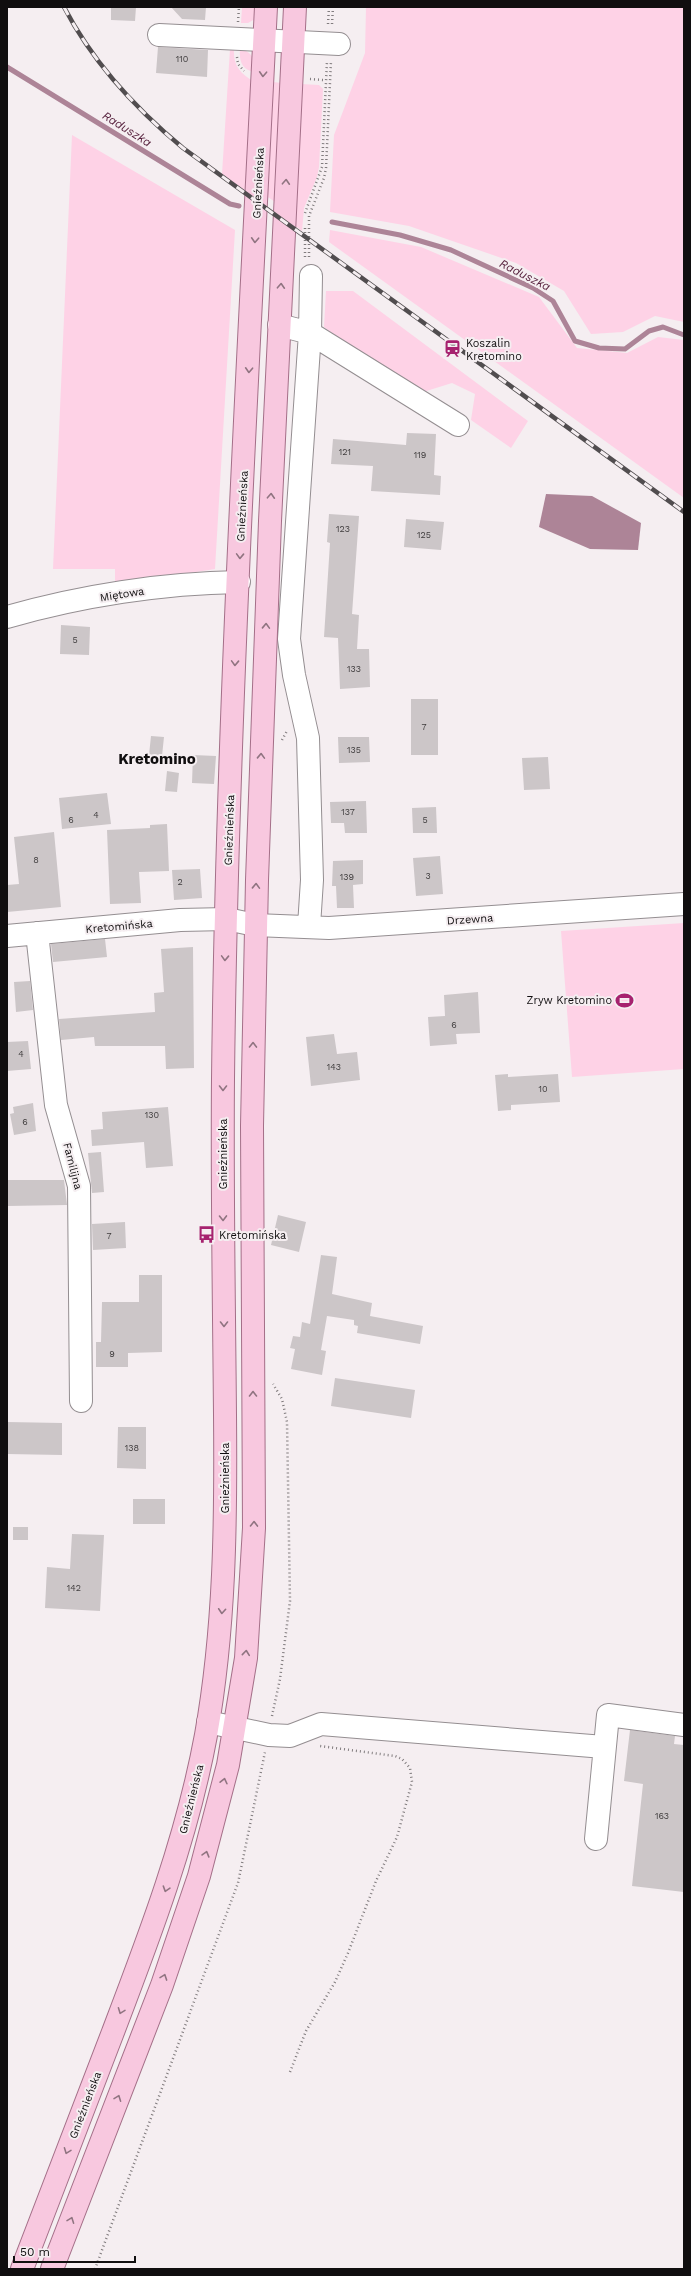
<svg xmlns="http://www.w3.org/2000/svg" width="691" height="2276" font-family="'Work Sans',sans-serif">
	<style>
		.green { fill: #fed2e6 }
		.water { fill: #ad8497 }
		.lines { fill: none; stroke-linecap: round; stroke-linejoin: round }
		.stream { stroke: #ad8497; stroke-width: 5 }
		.building { fill: #ccc6c8 }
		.minor-casing { stroke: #948e91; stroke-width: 24 }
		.major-casing { stroke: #a46f88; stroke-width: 24 }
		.path { stroke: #817c7e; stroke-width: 2.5; stroke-dasharray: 1 3; stroke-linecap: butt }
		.minor { stroke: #fff; stroke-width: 22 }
		.major { stroke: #f8c8df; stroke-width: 22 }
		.rail-casing { stroke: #514d4f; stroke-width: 4.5 }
		.rail { stroke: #f5eef1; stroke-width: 3; stroke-dasharray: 9; stroke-linecap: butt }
		.oneway { stroke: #907481 }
		.labels { text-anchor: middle; stroke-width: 4; stroke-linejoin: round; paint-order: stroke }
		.number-label { font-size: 9px; fill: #3f3c3d }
		.street-label { font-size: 11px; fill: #100e0f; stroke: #f5eef1 }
		.poi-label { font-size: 11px; fill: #100e0f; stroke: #f5eef1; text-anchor: start }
		.water-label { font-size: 12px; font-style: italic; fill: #57223e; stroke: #f5eef1 }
		.district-label { font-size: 15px; font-weight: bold; fill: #100e0f; stroke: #f5eef1 }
	</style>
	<rect width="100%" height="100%" fill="#f5eef1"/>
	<!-- green -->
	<path class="green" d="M242,7H258L255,19L248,23H241Z
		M366,7H684V322L655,316L623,332L591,334L564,291L516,263L409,226L330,212L334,135L365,53Z
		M230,49H234C233,66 240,73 254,82L249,194L222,174Z
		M240,50C254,51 253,60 255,72C242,70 239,61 240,50Z
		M272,82L283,83L278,204L265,195Z
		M301,84L319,85L323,89L319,167L317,177L304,208L302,231L294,225Z
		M72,135L235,230L215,569L115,585V569H53Z
		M330,230L421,247L539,297L577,348L627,353L658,337L684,340V498L329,242Z
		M326,291H353L528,421L511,448L471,420L475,394L452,383L420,393L376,365L324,327Z
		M684,923V1069L572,1077L561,931Z"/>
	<!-- water -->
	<path class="water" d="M546,494L592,496L641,523L638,550L590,549L539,527Z"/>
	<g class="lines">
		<!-- stream -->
		<path class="stream" d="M7,67L230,204L239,206
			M332,222L400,235L451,250L533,288L553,301L575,341L599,348L625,349L649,331L663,327L684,335"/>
	</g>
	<!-- building -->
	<path class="building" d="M111,7H136L135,21L111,20Z
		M171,7H206L205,20L182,19Z
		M158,47L208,50L207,77L156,73Z
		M407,433L436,434L434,475L441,476L440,495L371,491L373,466L331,464L333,439L406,445Z
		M329,514L359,516L352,614L359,615L357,649H369L370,687L340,689L338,638L324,637L330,543L327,542Z
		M406,519L444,522L441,550L404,547Z
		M61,625L90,627L89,655L60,654Z
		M411,699H438V755H411Z
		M151,736L164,737L162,756L149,755Z
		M338,737H369L370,762L339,763Z
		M193,755L216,756L214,784L192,783Z
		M548,757L550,789L524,790L522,758Z
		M167,771L179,773L177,792L165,791Z
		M107,793L111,824L62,829L59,798Z
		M366,801L367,833H345L344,823H331L330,802Z
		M436,807L437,833H413L412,808Z
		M167,824L169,871L139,872L141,903L110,904L107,830L150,828V825Z
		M54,832L61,907L7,912V885L19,884L14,837Z
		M440,856L443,894L416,896L413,858Z
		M363,860V884L353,885L354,908H337L336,886H332L333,861Z
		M200,869L202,898L174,900L172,870Z
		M105,939L107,957L53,962L51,944Z
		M193,947L194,1068L166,1069L165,1046H95L94,1037L61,1040L59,1019L155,1012L154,993L164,992L161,949Z
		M30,981L33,1010L16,1012L14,982Z
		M478,992L480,1033L456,1034L457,1044L430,1046L428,1017L445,1016L444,995Z
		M334,1034L337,1054L357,1052L360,1080L311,1086L306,1037Z
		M28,1041L31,1069L7,1071V1042Z
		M508,1074V1077L558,1074L560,1102L511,1105V1110L498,1111L495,1075Z
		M33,1103L36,1131L14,1135L10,1114L14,1113L13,1107Z
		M168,1107L173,1166L146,1168L144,1142L92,1146L91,1130L103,1129L102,1112Z
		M101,1152L104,1192L92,1193L88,1153Z
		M8,1180H64L67,1205L8,1206Z
		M278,1215L306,1222L299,1252L271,1245Z
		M125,1222L126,1248L93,1250L92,1224Z
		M321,1255L337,1257L332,1294L372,1303L370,1316L423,1326L420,1344L357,1333L358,1326L354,1325V1320L327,1316L321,1350L326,1351L322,1375L291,1369L295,1349L290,1348L293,1336L300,1337L302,1322L310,1324Z
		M139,1275H162V1352L128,1353V1367H96V1342H101L102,1302H139Z
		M335,1378L415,1390L411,1418L331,1406Z
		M7,1422L62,1423V1455L7,1454Z
		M118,1427H146V1469L117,1468Z
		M133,1499H165V1524H133Z
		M13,1527H28V1540H13Z
		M72,1534L104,1535L100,1611L45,1608L47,1567L70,1569Z
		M630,1730L675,1736L674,1744L684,1745V1892L632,1886L643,1784L624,1781Z"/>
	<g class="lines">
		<defs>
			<path id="minor" d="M159,35L339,44
				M279,325L310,333L458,425
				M7,617C80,596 163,583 239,582
				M309,926L312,880L308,738L294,675L289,639L310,333L311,276
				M37,933L56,1105L79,1186L81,1401
				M7,936L180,920L227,919L255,925L329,928L684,904
				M208,1722L269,1735L290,1736L321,1724L604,1747
				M596,1839L608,1715L684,1725"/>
			<path id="major" d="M22,2269C53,2190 83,2111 113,2032C150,1935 187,1838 206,1735C225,1628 226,1522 225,1414C224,1302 222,1190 223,1079C227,721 248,364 266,7
				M52,2269L162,1985L199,1876L228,1765L246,1658L254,1528L252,1126L257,880L270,521L295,7"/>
		</defs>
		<!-- minor casing -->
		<use href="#minor" class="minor-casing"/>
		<!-- major casing -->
		<use href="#major" class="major-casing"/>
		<!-- path -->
		<path class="path" d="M238,22L239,7
			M328,24L329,7
			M332,24L333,7
			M237,57L238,64L244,71
			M310,79L323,80
			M305,213L322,167L327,61
			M305,228V259
			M309,257V216L324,178L326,168L331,61
			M282,740L287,731
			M272,1716L280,1679L290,1601L287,1422L282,1399L273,1384
			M290,2072L306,2031L335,1982L348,1953L376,1881L397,1837L412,1782L410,1768L402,1759L395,1756L320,1746
			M95,2269L238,1883L265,1752"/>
		<!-- minor -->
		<use href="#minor" class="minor"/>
		<!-- major -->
		<use href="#major" class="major"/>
		<defs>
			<path id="rail" d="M64,7C92,61 136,109 183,148L684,512"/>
		</defs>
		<!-- rail casing -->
		<use href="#rail" class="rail-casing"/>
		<!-- rail -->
		<use href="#rail" class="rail"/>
	</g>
	<!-- one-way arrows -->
	<defs><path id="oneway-chevron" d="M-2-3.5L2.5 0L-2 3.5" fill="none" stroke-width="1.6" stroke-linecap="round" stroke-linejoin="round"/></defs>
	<g class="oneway">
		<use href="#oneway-chevron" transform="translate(263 74) rotate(93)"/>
		<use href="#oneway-chevron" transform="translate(286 182) rotate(-87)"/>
		<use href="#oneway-chevron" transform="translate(255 240) rotate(93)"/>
		<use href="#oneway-chevron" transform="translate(281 286) rotate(-87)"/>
		<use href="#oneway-chevron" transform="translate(249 370) rotate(93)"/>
		<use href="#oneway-chevron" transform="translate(271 496) rotate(-87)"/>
		<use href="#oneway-chevron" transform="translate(240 556) rotate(92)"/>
		<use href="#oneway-chevron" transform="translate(266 626) rotate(-88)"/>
		<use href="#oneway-chevron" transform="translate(235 663) rotate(92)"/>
		<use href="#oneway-chevron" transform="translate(261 756) rotate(-88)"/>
		<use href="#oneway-chevron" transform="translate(256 886) rotate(-88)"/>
		<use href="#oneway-chevron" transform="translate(225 958) rotate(92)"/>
		<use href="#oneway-chevron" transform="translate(253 1045) rotate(-89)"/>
		<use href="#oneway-chevron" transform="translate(223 1088) rotate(90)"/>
		<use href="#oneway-chevron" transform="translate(223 1218) rotate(89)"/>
		<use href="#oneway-chevron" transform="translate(224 1324) rotate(90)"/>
		<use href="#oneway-chevron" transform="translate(253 1394) rotate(-90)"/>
		<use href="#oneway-chevron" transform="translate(254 1524) rotate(-89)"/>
		<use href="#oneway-chevron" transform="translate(222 1611) rotate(94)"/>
		<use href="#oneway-chevron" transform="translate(246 1653) rotate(-84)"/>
		<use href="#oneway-chevron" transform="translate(224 1781) rotate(-77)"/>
		<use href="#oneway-chevron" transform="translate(206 1854) rotate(-74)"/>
		<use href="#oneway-chevron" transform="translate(166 1889) rotate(108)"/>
		<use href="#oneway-chevron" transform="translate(164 1977) rotate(-70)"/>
		<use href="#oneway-chevron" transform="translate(121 2011) rotate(111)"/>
		<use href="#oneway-chevron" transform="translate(118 2098) rotate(-69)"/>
		<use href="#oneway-chevron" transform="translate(67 2151) rotate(111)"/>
		<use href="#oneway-chevron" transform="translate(71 2220) rotate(-69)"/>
	</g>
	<!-- icons -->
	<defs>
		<symbol id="station-bare" viewBox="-9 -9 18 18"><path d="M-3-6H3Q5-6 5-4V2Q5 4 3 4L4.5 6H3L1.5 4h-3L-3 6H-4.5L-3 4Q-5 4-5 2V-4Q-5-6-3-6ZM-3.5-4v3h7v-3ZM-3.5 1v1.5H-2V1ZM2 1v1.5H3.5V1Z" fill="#a6226f" stroke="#f5eef1" stroke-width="2.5" paint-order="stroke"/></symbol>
		<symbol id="stadium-bare" viewBox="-9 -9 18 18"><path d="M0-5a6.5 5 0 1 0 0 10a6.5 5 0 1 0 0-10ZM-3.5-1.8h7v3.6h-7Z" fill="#a6226f" stroke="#f5eef1" stroke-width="2.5" paint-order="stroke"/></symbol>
		<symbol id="bus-bare" viewBox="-9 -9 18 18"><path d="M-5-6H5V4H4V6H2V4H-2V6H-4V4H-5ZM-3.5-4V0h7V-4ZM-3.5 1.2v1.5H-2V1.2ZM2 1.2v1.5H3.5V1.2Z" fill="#a6226f" stroke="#f5eef1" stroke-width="2.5" paint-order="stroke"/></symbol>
	</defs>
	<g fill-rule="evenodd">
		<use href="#station-bare" x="440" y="336" width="25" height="25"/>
		<use href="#stadium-bare" x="612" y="988" width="25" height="25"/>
		<use href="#bus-bare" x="194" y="1222" width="25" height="25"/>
	</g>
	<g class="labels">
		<!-- number labels -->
		<g class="number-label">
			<text x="182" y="62">110</text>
			<text x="345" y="455">121</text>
			<text x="420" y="458">119</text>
			<text x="343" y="532">123</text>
			<text x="424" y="538">125</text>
			<text x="75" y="643">5</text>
			<text x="354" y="672">133</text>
			<text x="424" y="730">7</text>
			<text x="354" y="753">135</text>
			<text x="348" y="815">137</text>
			<text x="96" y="818">4</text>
			<text x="71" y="823">6</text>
			<text x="425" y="823">5</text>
			<text x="36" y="863">8</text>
			<text x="428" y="879">3</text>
			<text x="347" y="880">139</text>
			<text x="180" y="885">2</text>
			<text x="454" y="1028">6</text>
			<text x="21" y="1057">4</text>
			<text x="334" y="1070">143</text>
			<text x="543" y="1092">10</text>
			<text x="152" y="1118">130</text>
			<text x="25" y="1125">6</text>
			<text x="109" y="1239">7</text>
			<text x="112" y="1357">9</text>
			<text x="132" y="1451">138</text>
			<text x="74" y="1591">142</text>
			<text x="662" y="1819">163</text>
		</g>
		<!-- street labels -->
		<g class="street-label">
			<text transform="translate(258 183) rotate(-87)" y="4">Gnieźnieńska</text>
			<text transform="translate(242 506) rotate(-87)" y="4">Gnieźnieńska</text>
			<text transform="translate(122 594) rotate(-9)" y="4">Miętowa</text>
			<text transform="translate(229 830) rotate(-88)" y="4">Gnieźnieńska</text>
			<text transform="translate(470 919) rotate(-4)" y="4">Drzewna</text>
			<text transform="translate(119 926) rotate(-5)" y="4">Kretomińska</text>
			<text transform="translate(223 1154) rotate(-90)" y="4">Gnieźnieńska</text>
			<text transform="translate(73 1166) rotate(76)" y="4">Familijna</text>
			<text transform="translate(225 1478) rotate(-90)" y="4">Gnieźnieńska</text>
			<text transform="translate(191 1799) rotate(-76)" y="4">Gnieźnieńska</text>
			<text transform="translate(85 2105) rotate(-69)" y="4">Gnieźnieńska</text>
		</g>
		<!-- poi labels -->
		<g class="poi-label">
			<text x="466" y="347">Koszalin<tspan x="466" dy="13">Kretomino</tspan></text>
			<text x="612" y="1004" text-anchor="end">Zryw Kretomino</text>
			<text x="219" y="1239">Kretomińska</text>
		</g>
		<!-- water labels -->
		<g class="water-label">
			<text transform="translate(127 129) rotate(32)" y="4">Raduszka</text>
			<text transform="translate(525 275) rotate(27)" y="4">Raduszka</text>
		</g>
		<!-- district labels -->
		<g class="district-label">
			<text x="157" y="764">Kretomino</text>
		</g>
	</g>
	<!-- border -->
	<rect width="691" height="2276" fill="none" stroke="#100e0f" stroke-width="16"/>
	<!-- scale -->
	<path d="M14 2256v6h121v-6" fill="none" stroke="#100e0f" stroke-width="2"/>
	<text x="20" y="2256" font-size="12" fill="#100e0f" stroke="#f5eef1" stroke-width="3" paint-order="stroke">50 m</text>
</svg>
